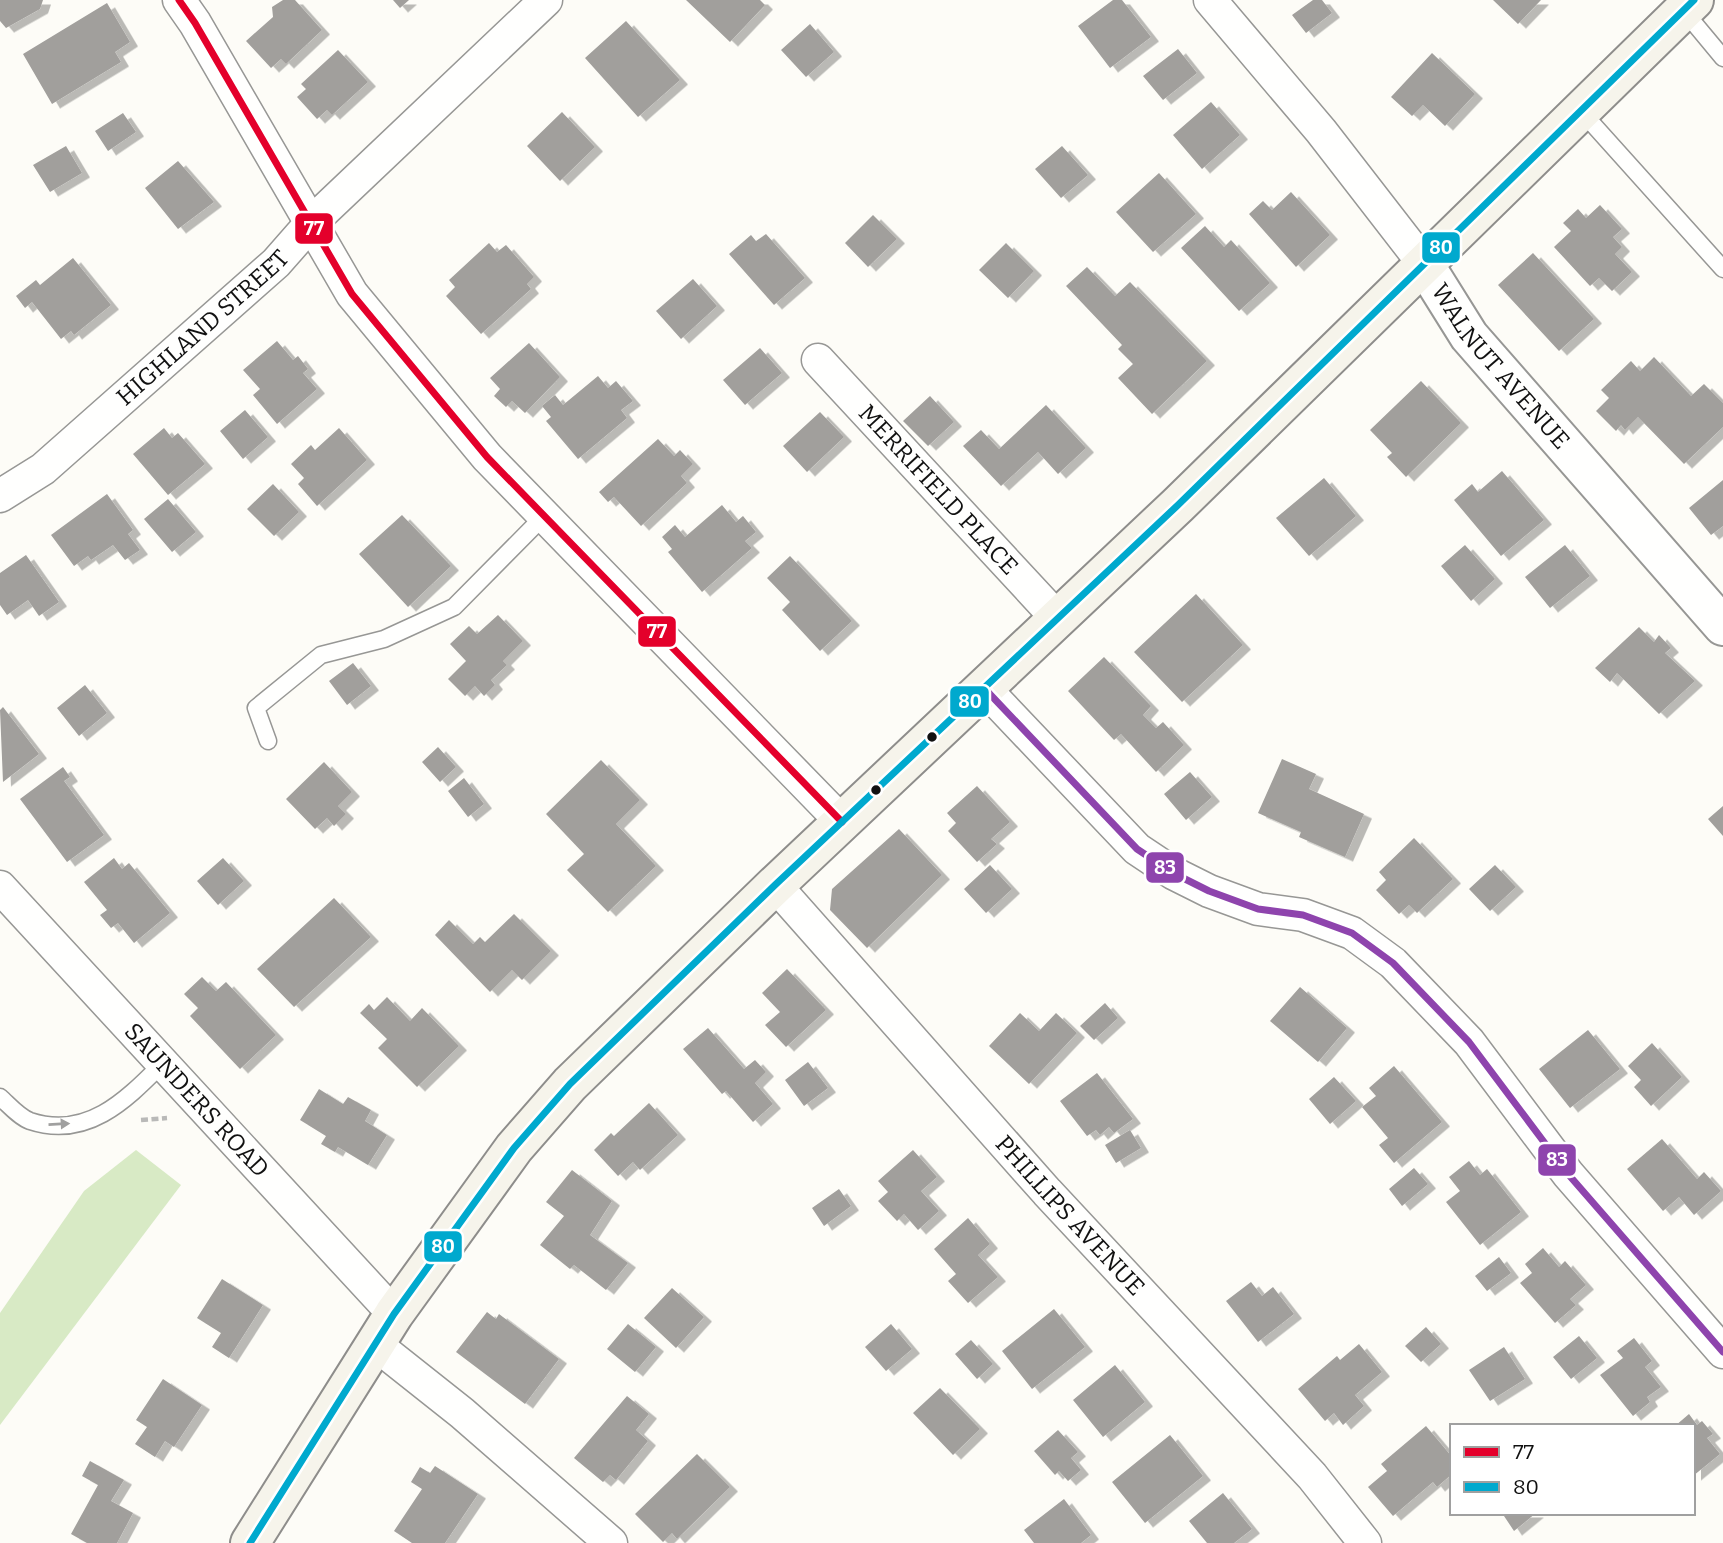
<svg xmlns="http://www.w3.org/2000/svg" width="1723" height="1543" font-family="Bitter,serif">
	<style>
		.forest { fill: #d8eac5 }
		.building { fill: #a19f9c; filter: url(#shadow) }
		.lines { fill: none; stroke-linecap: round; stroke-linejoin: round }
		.service-casing { stroke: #979795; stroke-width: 19 }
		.minor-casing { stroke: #979795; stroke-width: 35 }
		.tertiary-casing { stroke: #979795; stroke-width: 42 }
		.secondary-casing { stroke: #8e8d8b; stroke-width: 42 }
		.path { stroke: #b9b9b8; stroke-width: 4.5; stroke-dasharray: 7 3.5; stroke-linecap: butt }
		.service { stroke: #fffffe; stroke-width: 16 }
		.minor { stroke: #fffffe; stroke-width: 32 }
		.tertiary { stroke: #fffffe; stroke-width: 38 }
		.secondary { stroke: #f6f4eb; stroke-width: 38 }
		.bus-1-casing { stroke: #fff; stroke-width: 12 }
		.bus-2-casing { stroke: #fff; stroke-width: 12 }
		.bus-3-casing { stroke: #fff; stroke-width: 12 }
		.bus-1 { stroke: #e4002b; stroke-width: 7 }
		.bus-2 { stroke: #00a9ce; stroke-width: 7 }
		.bus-3 { stroke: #8e44ad; stroke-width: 7 }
		.oneway { fill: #a0a09f }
		.bus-dot { fill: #111; stroke: #fff; stroke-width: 2.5 }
		.labels { text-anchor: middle; stroke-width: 7; stroke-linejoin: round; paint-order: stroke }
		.street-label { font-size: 24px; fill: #111; stroke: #fff }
		.line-badge { stroke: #fff; stroke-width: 2.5 }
		.badge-label { font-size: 19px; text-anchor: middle; font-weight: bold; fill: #fff }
	</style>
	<defs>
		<filter id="shadow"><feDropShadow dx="8" dy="4.5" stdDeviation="0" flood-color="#0004"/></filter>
	</defs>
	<rect width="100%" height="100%" fill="#fdfcf7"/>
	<!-- forest -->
	<path class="forest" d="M136,1150L181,1185L0,1425V1313L84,1191Z"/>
	<!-- building -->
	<path class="building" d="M0,0H43L40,9L6,28L0,21Z
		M283,0H295L322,30L286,64L281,59L271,68L246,41L273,17L272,7Z
		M393,0H409L400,8Z
		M686,0H760L765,5L730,42Z
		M1113,0H1122L1151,37L1110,68L1078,26Z
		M1313,0H1322L1332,13L1306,33L1292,15Z
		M1493,0H1541L1518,24Z
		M107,3L130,42L115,52L121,62L52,104L23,54Z
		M626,21L680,80L638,117L585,58Z
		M810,24L834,52L806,77L781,50Z
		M1178,49L1197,73L1163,100L1143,76Z
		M338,50L368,82L332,115L327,110L317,119L297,97L306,89L301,84Z
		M1432,53L1475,94L1445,126L1423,105L1412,116L1391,97Z
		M1211,102L1240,135L1202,169L1173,135Z
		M562,112L595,147L560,181L527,146Z
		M123,113L136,132L108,151L95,131Z
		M66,146L82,173L50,192L33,165Z
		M1062,146L1088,175L1061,198L1035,169Z
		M178,161L214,202L178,229L145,188Z
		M1159,173L1196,214L1153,252L1116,212Z
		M1291,192L1330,235L1296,267L1249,214L1263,201L1272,210Z
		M1600,205L1622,229L1613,237L1622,247L1615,254L1632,272L1612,291L1599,278L1590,286L1554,247L1571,231L1563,223L1578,209L1586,218Z
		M873,215L897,239L868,267L845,243Z
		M1205,226L1224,247L1231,240L1270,283L1239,311L1181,248Z
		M766,234L805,278L774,305L729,254L751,235L756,241Z
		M489,243L497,252L506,245L534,277L527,284L531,289L481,334L446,296L455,287L449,280Z
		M1006,243L1034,271L1008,298L979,270Z
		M1533,253L1594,319L1559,351L1498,285Z
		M73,258L111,305L74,335L71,331L61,339L32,302L25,308L16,296L36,280L40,285Z
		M1087,267L1115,296L1130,282L1207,361L1152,414L1118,378L1133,364L1118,349L1122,345L1066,286Z
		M693,279L717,306L681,339L656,311Z
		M277,341L293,360L298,356L308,369L303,373L317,389L277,424L253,395L260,389L243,370Z
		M529,343L560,377L525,413L512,401L506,407L494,396L500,389L490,378Z
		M760,348L782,373L745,405L723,380Z
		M1654,357L1691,396L1704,384L1723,403V427L1684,464L1638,417L1625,430L1621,425L1616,431L1596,411L1609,398L1601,390L1631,361L1640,371Z
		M598,376L608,388L616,381L633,401L621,410L627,418L578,459L546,421L551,417L542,406L555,395L563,405Z
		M1421,381L1461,423L1406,477L1387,457L1392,453L1370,430Z
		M930,396L954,422L928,446L903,421Z
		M1046,405L1086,448L1058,474L1038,452L1001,486L963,446L981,430L999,449Z
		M245,410L268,437L243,459L220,431Z
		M820,412L844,437L807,472L783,446Z
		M164,428L172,438L178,433L205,464L168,495L133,454Z
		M339,428L367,460L317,506L298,484L304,478L291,464L311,445L315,450Z
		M658,439L674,456L680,450L693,464L681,476L687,483L641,526L614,497L608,502L599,492Z
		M1502,471L1544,520L1501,556L1454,500L1472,484L1478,492Z
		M1324,478L1356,516L1309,556L1276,518Z
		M1723,480V526L1711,535L1689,508Z
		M273,484L299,512L274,536L247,509Z
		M107,494L133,530L128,534L140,550L125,560L113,545L91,560L88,556L74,566L51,535Z
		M168,499L196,532L172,552L144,519Z
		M722,505L736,522L743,516L756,532L745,541L752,548L702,592L668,552L672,549L662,537L675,525L685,537Z
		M402,515L451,566L408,607L359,554Z
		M1465,545L1495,579L1471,601L1441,566Z
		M1565,545L1590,576L1550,608L1525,577Z
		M26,555L59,602L39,616L28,600L7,615L0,605V573Z
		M790,556L852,621L820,651L782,610L790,602L767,578Z
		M1196,594L1243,645L1182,702L1134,652Z
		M498,615L523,641L503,661L507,665L491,680L495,685L484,696L475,686L465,696L448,679L466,661L450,644L469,626L477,634Z
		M1639,627L1654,642L1659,635L1671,648L1665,653L1695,681L1659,714L1617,673L1610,682L1595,668Z
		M1104,657L1151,706L1143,715L1156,728L1163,722L1184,745L1156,772L1121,734L1114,740L1068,691Z
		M353,663L371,686L347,705L329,681Z
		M85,685L107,713L79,736L57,708Z
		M3,707L39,754L3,782L0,710Z
		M438,747L456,767L440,782L422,762Z
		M1282,759L1316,774L1309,789L1364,814L1345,857L1299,837L1301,832L1258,813Z
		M601,760L640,800L616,824L656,866L608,912L567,870L584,854L546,814Z
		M324,762L352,792L338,806L346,814L334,826L327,818L315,829L286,799Z
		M63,767L70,777L64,781L104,835L67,862L20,799Z
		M1190,772L1212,797L1186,820L1164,794Z
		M464,778L484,804L468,817L448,791Z
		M977,786L1010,822L991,839L997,844L977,862L948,831L956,823L947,813Z
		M1723,806V836L1708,819Z
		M899,829L942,875L867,948L830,910L832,889Z
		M1414,838L1453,879L1417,913L1409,905L1399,914L1376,890L1386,880L1379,872Z
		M114,858L122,869L129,863L170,913L134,943L118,923L111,928L100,915L107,910L84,882Z
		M223,858L244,881L218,905L197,881Z
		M990,865L1012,889L986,913L964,889Z
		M1495,865L1516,887L1490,911L1469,889Z
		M334,898L371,937L294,1007L257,969Z
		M514,914L551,951L522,980L512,970L490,992L435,935L449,920L473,944L480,937L485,942Z
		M787,969L826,1010L786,1047L765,1025L780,1012L762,993Z
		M202,977L216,991L226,982L276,1035L240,1069L190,1016L198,1008L184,994Z
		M1300,987L1347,1028L1318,1062L1270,1021Z
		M387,997L410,1021L422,1008L459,1046L417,1087L378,1048L387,1039L360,1013L369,1004L374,1010Z
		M1105,1003L1118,1018L1094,1040L1080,1026Z
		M1020,1013L1039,1031L1056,1013L1077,1033L1029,1084L989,1046Z
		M708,1028L744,1069L755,1060L766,1072L755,1083L773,1104L753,1122L726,1091L722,1094L683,1049Z
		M1588,1030L1620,1069L1570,1108L1539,1069Z
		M1652,1043L1682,1077L1651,1106L1634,1087L1641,1080L1628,1066Z
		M808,1062L828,1088L804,1106L785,1080Z
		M1394,1066L1442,1122L1394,1163L1379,1145L1388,1138L1362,1107L1376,1096L1369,1088Z
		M1097,1073L1133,1119L1114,1133L1109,1127L1100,1135L1096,1130L1087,1136L1060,1101Z
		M1334,1077L1356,1101L1330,1124L1309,1099Z
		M319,1089L343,1104L348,1097L371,1110L365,1121L387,1135L368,1165L338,1147L335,1152L321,1144L326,1136L300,1120Z
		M649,1103L678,1135L640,1170L633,1162L618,1176L594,1150L611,1133L614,1136Z
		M1130,1130L1141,1148L1116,1163L1105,1145Z
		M1662,1139L1697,1179L1704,1172L1721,1191L1694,1215L1679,1197L1663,1211L1627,1169Z
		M913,1150L937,1177L921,1191L939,1211L918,1230L904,1214L897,1221L878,1201L888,1192L878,1181Z
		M1469,1161L1480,1175L1487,1169L1521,1212L1480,1245L1446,1202L1460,1191L1449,1177Z
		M1414,1168L1428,1184L1402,1206L1389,1189Z
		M572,1170L612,1201L590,1235L628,1263L606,1290L574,1265L570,1269L540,1245L564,1216L546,1202Z
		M839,1189L851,1206L824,1226L812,1208Z
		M968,1218L990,1244L978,1255L998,1277L968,1303L948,1281L956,1274L934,1249Z
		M1543,1248L1559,1267L1565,1261L1586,1285L1570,1299L1576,1305L1555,1323L1520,1283L1532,1273L1525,1264Z
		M1499,1257L1511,1273L1487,1291L1475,1276Z
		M222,1279L263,1305L229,1358L212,1347L221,1333L197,1318Z
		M1251,1282L1262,1296L1273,1287L1294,1314L1258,1342L1226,1301Z
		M672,1288L704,1317L676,1348L644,1318Z
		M1054,1309L1085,1347L1032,1389L1002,1351Z
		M487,1312L496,1319L499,1314L559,1359L525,1404L456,1352Z
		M628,1324L656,1347L635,1372L607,1349Z
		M891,1324L912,1349L886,1371L865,1347Z
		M1426,1327L1441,1344L1421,1362L1405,1346Z
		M1579,1336L1597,1358L1571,1379L1553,1357Z
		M1634,1338L1652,1361L1645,1367L1661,1387L1647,1397L1650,1402L1633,1416L1600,1375L1623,1358L1617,1351Z
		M971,1340L993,1364L977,1379L955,1354Z
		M1359,1344L1382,1372L1355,1395L1364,1406L1343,1425L1334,1413L1325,1421L1298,1389L1337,1356L1340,1360Z
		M1504,1347L1525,1379L1490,1401L1469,1370Z
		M1115,1365L1145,1402L1103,1437L1073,1400Z
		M163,1379L202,1405L174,1447L165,1441L155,1457L135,1444L147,1427L136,1420Z
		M940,1388L980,1429L953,1455L913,1413Z
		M627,1396L649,1414L636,1430L648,1441L616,1480L610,1475L603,1482L574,1458Z
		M1689,1414L1697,1425L1702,1421L1713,1434L1707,1438L1720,1454L1693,1476V1426H1675Z
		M1426,1426L1452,1457V1474L1437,1487L1433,1482L1393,1516L1368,1487L1387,1471L1381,1464Z
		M1058,1430L1078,1452L1071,1458L1081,1470L1068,1481L1059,1471L1055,1475L1034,1451Z
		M1170,1435L1203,1476L1145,1523L1112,1482Z
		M697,1454L730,1487L677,1539L672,1533L663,1542L635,1514Z
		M90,1461L124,1480L111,1501L133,1513L117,1543H87L71,1534L98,1485L82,1476Z
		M435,1466L478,1494L445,1543H412L394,1531L422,1489L411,1482L420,1467L430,1473Z
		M1223,1493L1252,1529L1234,1543H1207L1189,1521Z
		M1064,1499L1091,1535L1081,1543H1034L1024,1530Z
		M1502,1513H1536L1514,1531Z"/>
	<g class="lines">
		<defs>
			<path id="service" d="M1684,11L1723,58
				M1581,111L1723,269
				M268,741L256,708L321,655L384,639L454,607L544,516
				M0,1097C9,1105 19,1117 30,1121C87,1140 126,1100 162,1064"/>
			<g id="minor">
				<path d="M179,0L195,23L352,294L487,457L842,822"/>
				<path d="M1210,0L1321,131L1424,264"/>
				<path id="s1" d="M818,360L1058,619"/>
				<path id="s2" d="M0,496L43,469L276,263L312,222L546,0"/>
				<path d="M985,689L1137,849L1173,873L1209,891L1258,909L1303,915L1352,933L1393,963L1469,1042L1568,1174L1723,1352"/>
				<path id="s3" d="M775,885L1047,1192L1312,1476L1365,1543"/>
				<path id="s4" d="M0,887L394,1314"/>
				<path d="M375,1344L462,1413L611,1543"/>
			</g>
			<g id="tertiary">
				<path id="s5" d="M1424,264L1469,336L1723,626"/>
			</g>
			<path id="secondary" d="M250,1543L394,1314L514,1148L570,1084L775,885L1178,505L1694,0"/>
		</defs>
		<!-- service casing -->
		<use href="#service" class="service-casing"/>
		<!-- minor casing -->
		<use href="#minor" class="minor-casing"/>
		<!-- tertiary casing -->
		<use href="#tertiary" class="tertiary-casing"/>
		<!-- secondary casing -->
		<use href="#secondary" class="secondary-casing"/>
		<!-- path -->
		<path class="path" d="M141,1120L167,1118"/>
		<!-- service -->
		<use href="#service" class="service"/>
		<!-- minor -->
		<use href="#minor" class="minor"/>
		<!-- tertiary -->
		<use href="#tertiary" class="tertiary"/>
		<!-- secondary -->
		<use href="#secondary" class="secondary"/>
		<defs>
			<path id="bus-1" d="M179,0L195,23L352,294L487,457L842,822"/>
			<path id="bus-2" d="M250,1543L394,1314L514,1148L570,1084L775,885L1178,505L1694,0"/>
			<path id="bus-3" d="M985,689L1137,849L1173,873L1209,891L1258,909L1303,915L1352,933L1393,963L1469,1042L1568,1174L1723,1352"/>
		</defs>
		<!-- bus-1 casing -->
		<use href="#bus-1" class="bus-1-casing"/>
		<!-- bus-2 casing -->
		<use href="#bus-2" class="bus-2-casing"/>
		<!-- bus-3 casing -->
		<use href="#bus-3" class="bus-3-casing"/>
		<!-- bus-1 -->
		<use href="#bus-1" class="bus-1"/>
		<!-- bus-2 -->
		<use href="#bus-2" class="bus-2"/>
		<!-- bus-3 -->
		<use href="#bus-3" class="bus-3"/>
	</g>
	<!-- one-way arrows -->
	<defs><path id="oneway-solid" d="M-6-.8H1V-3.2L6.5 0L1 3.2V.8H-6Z" transform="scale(1.75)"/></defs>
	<use class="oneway" href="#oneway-solid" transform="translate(59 1124) rotate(-3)"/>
	<!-- markers -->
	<g class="bus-dot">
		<circle cx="932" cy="737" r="6"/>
		<circle cx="876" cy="790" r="6"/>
	</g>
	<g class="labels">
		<!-- street labels -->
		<g class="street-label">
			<text dy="8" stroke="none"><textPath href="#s2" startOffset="264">HIGHLAND STREET</textPath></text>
			<text dy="8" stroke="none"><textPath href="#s5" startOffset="128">WALNUT AVENUE</textPath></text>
			<text dy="8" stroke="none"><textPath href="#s1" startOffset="177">MERRIFIELD PLACE</textPath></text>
			<text dy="8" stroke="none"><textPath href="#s4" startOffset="290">SAUNDERS ROAD</textPath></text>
			<text dy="8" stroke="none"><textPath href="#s3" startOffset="443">PHILLIPS AVENUE</textPath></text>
		</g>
	</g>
	<g class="line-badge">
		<rect x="294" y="212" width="40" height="33" rx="7" fill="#e4002b"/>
		<rect x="1421" y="231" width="40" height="33" rx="7" fill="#00a9ce"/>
		<rect x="637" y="615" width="40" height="33" rx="7" fill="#e4002b"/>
		<rect x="949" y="685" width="41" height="33" rx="7" fill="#00a9ce"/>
		<rect x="1145" y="851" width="40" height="33" rx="7" fill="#8e44ad"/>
		<rect x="1537" y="1143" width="40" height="34" rx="7" fill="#8e44ad"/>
		<rect x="423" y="1230" width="40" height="33" rx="7" fill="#00a9ce"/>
	</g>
	<g class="badge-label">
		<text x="314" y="235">77</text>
		<text x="1441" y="254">80</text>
		<text x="657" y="638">77</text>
		<text x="970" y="708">80</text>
		<text x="1165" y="874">83</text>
		<text x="1557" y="1166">83</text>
		<text x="443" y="1253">80</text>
	</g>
	<!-- legend -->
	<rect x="1450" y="1424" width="245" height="91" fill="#ffffff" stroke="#a0a0a0" stroke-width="2"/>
	<rect x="1464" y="1447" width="35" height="10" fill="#e4002b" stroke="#a0a0a0" stroke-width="2"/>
	<text x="1513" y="1459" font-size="21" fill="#111111">77</text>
	<rect x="1464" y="1482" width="35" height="10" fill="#00a9ce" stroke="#a0a0a0" stroke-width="2"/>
	<text x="1513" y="1494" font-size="21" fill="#111111">80</text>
</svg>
